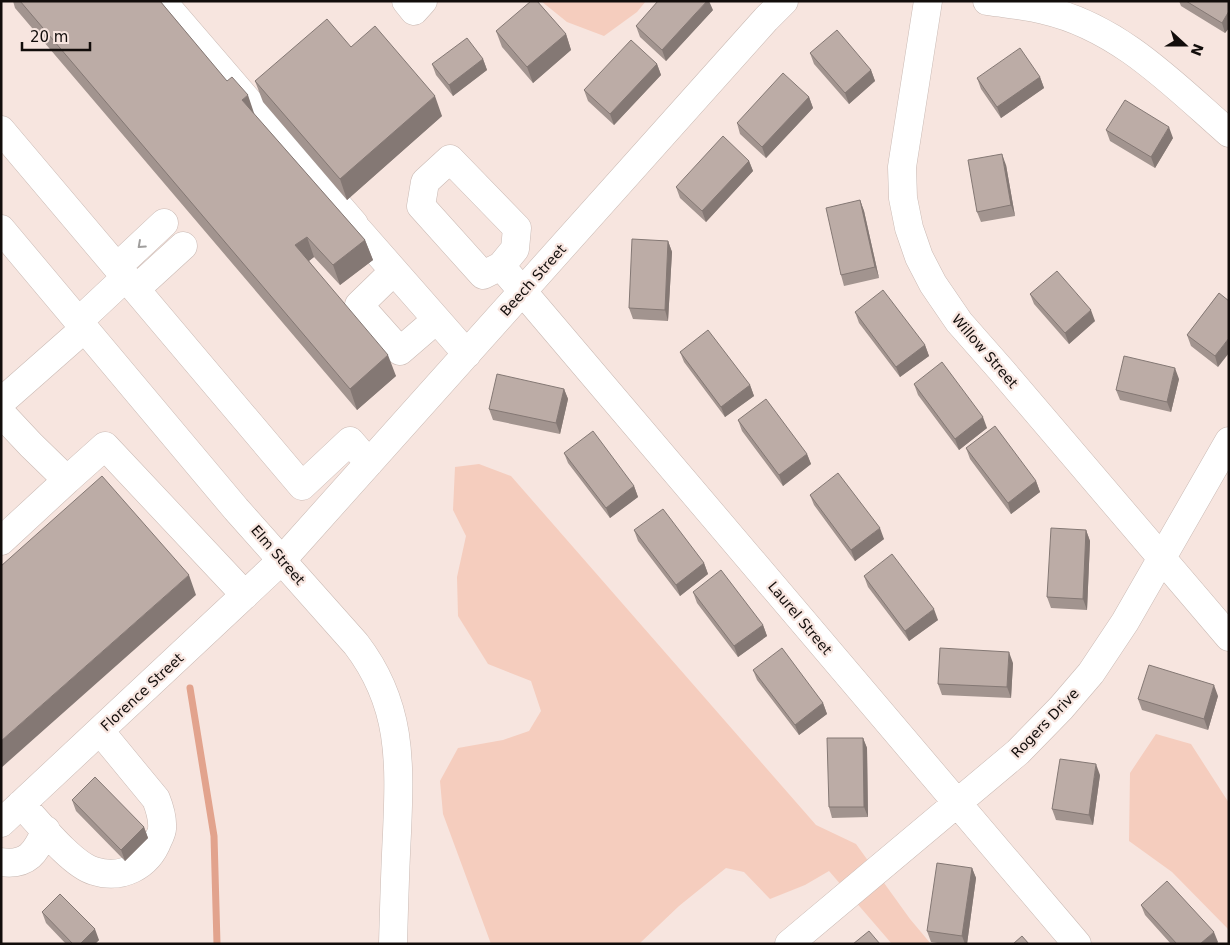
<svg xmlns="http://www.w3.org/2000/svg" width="1230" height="945" font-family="'DejaVu Sans',sans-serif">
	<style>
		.green { fill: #f5cdbe }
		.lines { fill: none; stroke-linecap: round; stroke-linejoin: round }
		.stream { stroke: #e2a38d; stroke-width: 7 }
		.minor-casing { stroke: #cabab4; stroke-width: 29 }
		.minor { stroke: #fff; stroke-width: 28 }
		.wall { fill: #a2948f }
		.shaded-wall { fill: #847874 }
		.building { fill: #bcaca6; stroke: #847874 }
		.oneway { stroke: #a09e9d }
		.labels { text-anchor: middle; stroke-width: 4.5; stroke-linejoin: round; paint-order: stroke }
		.street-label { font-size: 14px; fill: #120d0b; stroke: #f7e5df }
	</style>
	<rect width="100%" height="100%" fill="#f7e5df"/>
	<!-- green -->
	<path class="green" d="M541,1H646L637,12L604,36L567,22Z
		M479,464L511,476L816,825L856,844L910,919L931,944H892L829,871L805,885L770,899L744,872L726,868L679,906L639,944H491L443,814L440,781L458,748L503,740L529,731L541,711L531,681L488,664L458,616L457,577L466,536L453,510L455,467Z
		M1156,734L1191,744L1229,803V930L1172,872L1129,841L1130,773Z"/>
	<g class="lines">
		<!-- stream -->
		<path class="stream" d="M190,688L214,836L217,944"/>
		<defs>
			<path id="minor" d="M162,1L354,224
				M406,1L414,11L423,1
				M928,1L902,167L903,198L909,228L919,257L933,284L959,322L1003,372L1229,637
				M987,1C1006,4 1026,5 1044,10C1119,27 1173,84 1229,133
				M1,130L302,486L350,441L369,463
				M1,229L236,509L356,644C402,704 400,761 397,833C395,870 394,907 393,944
				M359,231L467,354
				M501,266L483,275L421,206L425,182L450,159L517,228L515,249L501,266L1077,944
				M117,267L164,223
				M394,271L359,305L400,351L436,320
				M136,289L183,246
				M79,321L126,277
				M1,402L85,328
				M1,413L31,445L67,480L105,446L245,595
				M1,541L67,480
				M21,804C38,822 72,865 94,871C122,880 148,866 158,840C160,836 162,832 162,829C163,818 160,809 156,799L100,731
				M1,823L282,560L766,19L784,1
				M1,862C28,866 36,852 46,830
				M789,944L1018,752L1061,708L1091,673L1125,622L1229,441"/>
		</defs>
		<!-- minor casing -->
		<use href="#minor" class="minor-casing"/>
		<!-- minor -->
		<use href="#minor" class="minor"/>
	</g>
	<!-- wall -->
	<path class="wall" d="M13,1H160L255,115L365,240L373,260L340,285L314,257L309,261L396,376L357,410L15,8Z
		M1179,1H1229V28L1225,33L1181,6Z
		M713,10L666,61L640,37L636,26Z
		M496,31L566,34L571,50L533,83L502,47Z
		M351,47L442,116L347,200L263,102L255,81Z
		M810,53L871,70L875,81L849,104L814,64Z
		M483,59L487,70L453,96L436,75L432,64Z
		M657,64L661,75L614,125L588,101L584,90Z
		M1040,77L1044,88L1001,118L981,89L977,78Z
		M809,97L813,108L766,158L740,134L737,123Z
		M1106,130L1173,138L1155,168L1110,141Z
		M749,161L753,171L706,222L680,198L676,187Z
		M1006,165L1015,216L981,222L977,212Z
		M860,200L864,211L879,278L844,286L841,275Z
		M668,241L672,252L668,321L633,319L629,308Z
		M1219,293L1218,367L1191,346L1187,335Z
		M1030,294L1095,321L1069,344L1034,304Z
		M855,312L925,345L929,356L900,377L859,323Z
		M680,352L750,385L754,396L725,417L684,362Z
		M1179,379L1171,412L1120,400L1116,390Z
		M914,384L987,428L959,450L918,395Z
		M564,389L568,399L560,434L493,420L489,409Z
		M738,420L807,454L811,464L783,486L742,431Z
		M966,448L1036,481L1040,492L1011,514L970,459Z
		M564,453L634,486L638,497L610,518L568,463Z
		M810,495L884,539L855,561L814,505Z
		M634,530L704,563L708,574L680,596L638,541Z
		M1086,530L1090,541L1087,610L1051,608L1047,597Z
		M864,576L938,620L909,641L868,587Z
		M693,592L763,625L767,636L738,657L697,603Z
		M1013,663L1011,698L942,695L938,684Z
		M753,670L823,703L827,714L799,735L757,680Z
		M1218,696L1208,730L1142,710L1138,699Z
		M863,738L867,748L868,817L832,818L829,807Z
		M1100,775L1093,825L1056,820L1052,809Z
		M72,800L144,827L148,838L125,861L76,811Z
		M972,868L976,878L967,944H944L931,942L927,931Z
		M1141,905L1218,942L1216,944H1171L1145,915Z
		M42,912L99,940L95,944H66L46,923Z"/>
	<!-- shaded-wall -->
	<path class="shaded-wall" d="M707,1H709L713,10L666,61L662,50Z
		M1229,11V28L1225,33L1222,23Z
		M566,34L571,50L533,83L527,67Z
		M483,59L487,70L453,96L449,85Z
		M657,64L661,75L614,125L610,114Z
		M871,70L875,81L849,104L845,93Z
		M1040,77L1044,88L1001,118L997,107Z
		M248,95L255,116L242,100Z
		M435,96L442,116L347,200L340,179Z
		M809,97L813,108L766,158L762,147Z
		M1169,127L1173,138L1155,168L1151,157Z
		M1002,154L1006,165L1015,216L1011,205Z
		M749,161L753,171L706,222L702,211Z
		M860,200L864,211L879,278L875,267Z
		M307,237L314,257L302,266L295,245Z
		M365,240L373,260L340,285L333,265Z
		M668,241L672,252L668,321L665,310Z
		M1091,310L1095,321L1069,344L1065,333Z
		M1229,338V353L1218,367L1215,356Z
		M925,345L929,356L900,377L896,367Z
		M388,355L396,376L357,410L350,389Z
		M1175,368L1179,379L1171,412L1167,402Z
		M750,385L754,396L725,417L721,407Z
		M564,389L568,399L560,434L556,423Z
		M983,417L987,428L959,450L955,439Z
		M807,454L811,464L783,486L779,475Z
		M1036,481L1040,492L1011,514L1008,503Z
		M634,486L638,497L610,518L606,508Z
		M880,528L884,539L855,561L851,550Z
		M1086,530L1090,541L1087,610L1083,599Z
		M704,563L708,574L680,596L676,585Z
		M189,575L196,595L1,768V741Z
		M934,609L938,620L909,641L905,631Z
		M763,625L767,636L738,657L734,646Z
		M1009,652L1013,663L1011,698L1007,687Z
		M1214,685L1218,696L1208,730L1204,719Z
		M823,703L827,714L799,735L795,725Z
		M863,738L867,748L868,817L864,807Z
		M1096,764L1100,775L1093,825L1089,815Z
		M144,827L148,838L125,861L121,850Z
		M972,868L976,878L967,944H965L962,936Z
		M95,929L99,940L95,944H80Z
		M1214,932L1218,942L1216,944H1200Z"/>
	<!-- building -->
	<path class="building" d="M20,1H160L227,81L232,77L248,95L242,100L365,240L333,265L307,237L295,245L388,355L350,389Z
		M531,1H537L566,34L527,67L496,31Z
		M658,1H707L662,50L636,26Z
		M1186,1H1229V11L1222,23Z
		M327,19L351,47L375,26L435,96L340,179L255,81Z
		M837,30L871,70L845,93L810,53Z
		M467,38L483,59L449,85L432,64Z
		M631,40L657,64L610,114L584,90Z
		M1020,48L1040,77L997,107L977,78Z
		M783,73L809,97L762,147L737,123Z
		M1125,100L1169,127L1151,157L1106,130Z
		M723,136L749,161L702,211L676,187Z
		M1002,154L1011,205L977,212L968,160Z
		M860,200L875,267L841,275L826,208Z
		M632,239L668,241L665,310L629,308Z
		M1057,271L1091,310L1065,333L1030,294Z
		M883,290L925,345L896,367L855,312Z
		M1219,293L1229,301V338L1215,356L1187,335Z
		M708,330L750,385L721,407L680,352Z
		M1124,356L1175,368L1167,402L1116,390Z
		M942,362L983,417L955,439L914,384Z
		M497,374L564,389L556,423L489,409Z
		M766,399L807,454L779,475L738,420Z
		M995,426L1036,481L1008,503L966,448Z
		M593,431L634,486L606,508L564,453Z
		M838,473L880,528L851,550L810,495Z
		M102,476L189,575L1,741V566Z
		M663,509L704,563L676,585L634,530Z
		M1051,528L1086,530L1083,599L1047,597Z
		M892,554L934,609L905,631L864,576Z
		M721,570L763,625L734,646L693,592Z
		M782,648L823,703L795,725L753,670Z
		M940,648L1009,652L1007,687L938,684Z
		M1149,665L1214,685L1204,719L1138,699Z
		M827,738H863L864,807H829Z
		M1060,759L1096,764L1089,815L1052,809Z
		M95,777L144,827L121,850L72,800Z
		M937,863L972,868L962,936L927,931Z
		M1167,881L1214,932L1200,944H1177L1141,905Z
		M60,894L95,929L80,944H73L42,912Z
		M869,931L880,944H853Z
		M1022,936L1029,944H1013Z"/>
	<!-- one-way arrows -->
	<defs><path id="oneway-chevron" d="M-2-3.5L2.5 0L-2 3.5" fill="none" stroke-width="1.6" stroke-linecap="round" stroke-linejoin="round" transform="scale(1.25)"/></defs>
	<use class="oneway" href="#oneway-chevron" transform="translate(141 245) rotate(138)"/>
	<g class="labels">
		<!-- street labels -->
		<g class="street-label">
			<text transform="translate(533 280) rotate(-48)" y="5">Beech Street</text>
			<text transform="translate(985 351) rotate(49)" y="5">Willow Street</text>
			<text transform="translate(278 555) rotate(49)" y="5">Elm Street</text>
			<text transform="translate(800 618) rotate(50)" y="5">Laurel Street</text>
			<text transform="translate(142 692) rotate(-43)" y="5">Florence Street</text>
			<text transform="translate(1045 723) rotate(-46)" y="5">Rogers Drive</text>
		</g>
	</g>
	<!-- border -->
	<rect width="1230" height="945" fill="none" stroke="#120d0b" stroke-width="5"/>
	<!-- north arrow -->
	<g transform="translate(1185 45) rotate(111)" stroke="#f7e5df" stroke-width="4" paint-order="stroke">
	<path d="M0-4L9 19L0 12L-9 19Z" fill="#120d0b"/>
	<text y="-8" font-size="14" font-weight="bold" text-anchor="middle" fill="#120d0b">N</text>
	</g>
	<!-- scale -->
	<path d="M22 42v8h68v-8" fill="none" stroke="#120d0b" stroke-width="2.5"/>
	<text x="30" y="42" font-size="15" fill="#120d0b" stroke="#f7e5df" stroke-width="4" paint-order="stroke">20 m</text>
</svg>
